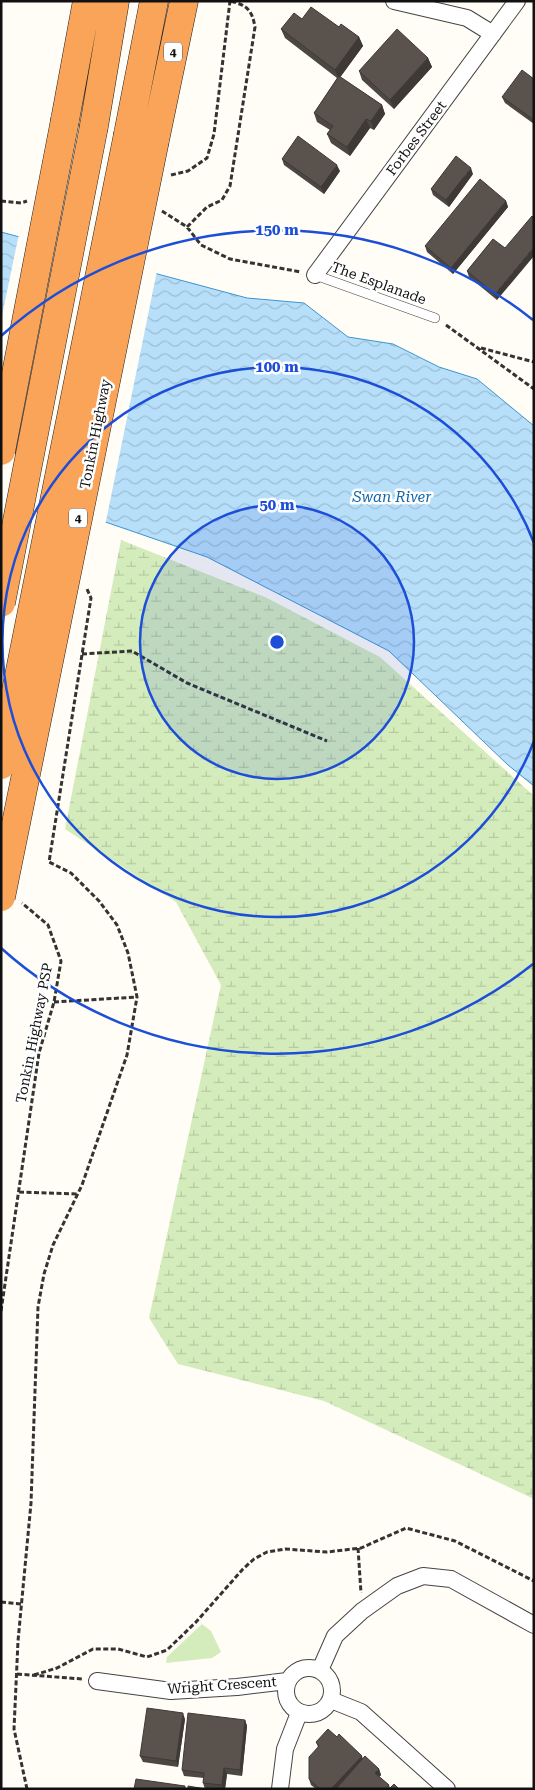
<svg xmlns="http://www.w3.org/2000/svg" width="535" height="1790" font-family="'Roboto Serif',serif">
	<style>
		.wetland { fill: url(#wetland-marsh) }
		.garden { fill: #d4ecbc }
		.water { fill: url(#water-waves); stroke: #3b95d2 }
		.pier { fill: #fffdf5 }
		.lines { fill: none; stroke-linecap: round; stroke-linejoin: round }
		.lane-casing { stroke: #444; stroke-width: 10 }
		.street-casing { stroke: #444; stroke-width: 18 }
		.highway-casing { stroke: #222; stroke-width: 29 }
		.path { stroke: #333; stroke-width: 3; stroke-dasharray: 5 2.5; stroke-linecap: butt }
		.lane { stroke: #fff; stroke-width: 9 }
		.street { stroke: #fff; stroke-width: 16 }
		.highway { stroke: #f9a459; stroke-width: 28 }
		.highway-bridge-casing { stroke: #222; stroke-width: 29; stroke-linecap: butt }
		.highway-bridge { stroke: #f9a459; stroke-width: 28 }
		.wall { fill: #4d4742 }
		.shaded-wall { fill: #3f3936 }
		.building { fill: #5a524d; stroke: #3f3936 }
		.ring { fill: none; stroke: #1d4ed8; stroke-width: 2.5 }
		.labels { text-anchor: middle; stroke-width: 5; stroke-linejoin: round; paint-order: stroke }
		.shield { fill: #fff; stroke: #585858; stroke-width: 1 }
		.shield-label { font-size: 12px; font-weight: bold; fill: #111 }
		.street-label { font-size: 14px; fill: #111; stroke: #fff }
		.water-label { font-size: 15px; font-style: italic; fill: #1366a9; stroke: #fff }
		.centre { fill: #1d4ed8; stroke: #fff; stroke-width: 2.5 }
		.ring-label { font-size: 15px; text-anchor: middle; font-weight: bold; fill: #1d4ed8; stroke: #fff; stroke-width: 5; stroke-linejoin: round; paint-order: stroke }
	</style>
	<defs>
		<pattern id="wetland-marsh" width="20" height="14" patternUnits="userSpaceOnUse" patternTransform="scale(1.25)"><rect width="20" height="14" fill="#d4ecbc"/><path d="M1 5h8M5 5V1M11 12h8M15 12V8" fill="none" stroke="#b5c9a1"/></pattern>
		<pattern id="water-waves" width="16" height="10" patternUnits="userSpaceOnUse" patternTransform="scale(1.25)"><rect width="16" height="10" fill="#b7dff9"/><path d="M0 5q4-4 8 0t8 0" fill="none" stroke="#9cbed4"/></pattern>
	</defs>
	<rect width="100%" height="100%" fill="#fffdf5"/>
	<!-- wetland -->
	<path class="wetland" d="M121,540L265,597L380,657L534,796V1499L324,1401L178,1364L149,1318L221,985L176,902L65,829Z"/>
	<!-- garden -->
	<path class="garden" d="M202,1624L211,1631L221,1652L212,1658L166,1663L167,1657Z"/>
	<!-- water -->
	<path class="water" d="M1,232L247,298L304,303L348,337L393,344L439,367L477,379L534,426V786L508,765L389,651L207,557L1,486Z"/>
	<!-- pier -->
	<path class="pier" d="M19,234L157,271L105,526L1,489V320Z"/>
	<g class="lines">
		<defs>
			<path id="lane" d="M315,275L435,318"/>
			<path id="street" d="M394,1L467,18L493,34
				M315,275L517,1
				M286 1691a23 23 0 1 1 46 0a23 23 0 1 1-46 0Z
				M320,1670L335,1636L362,1611L397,1586L423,1576L451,1579L534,1625
				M97,1681L171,1691L237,1687L287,1681
				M331,1700L361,1712L447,1789
				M280,1789L285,1749L299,1713"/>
			<path id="highway" d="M65,120L87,1
				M94,126L115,1
				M128,134L154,1
				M155,140L184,1"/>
		</defs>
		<!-- lane casing -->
		<use href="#lane" class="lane-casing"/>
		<!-- street casing -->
		<use href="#street" class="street-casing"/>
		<!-- highway casing -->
		<use href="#highway" class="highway-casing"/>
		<!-- path -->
		<path class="path" d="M171,175L188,171L207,158L214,134L230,1
			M1,201L21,203L27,201
			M162,211L187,227L201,245L230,259L301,272
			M187,227L207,207L222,200L230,186L255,27C252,10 247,5 230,1
			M446,325L534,389
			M481,348L534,362
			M82,654L132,651L187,683L327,741
			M54,1002L137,997
			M19,1192L77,1194
			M1,1311L39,1053L54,1002L61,961L48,925L22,903
			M358,1548L361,1593
			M1,1602L22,1604
			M17,1674L82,1679
			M34,1675L57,1668L93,1649H118L147,1657L167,1650L196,1622L243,1569L254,1559L267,1552L285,1549L327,1552L361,1548L406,1528L455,1541L534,1581
			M27,1789L14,1729L18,1641L31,1503L38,1307L44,1274L53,1245L82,1185L127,1055L137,997L128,953L117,925L99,901L71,873L49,862L91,598L87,589"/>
		<!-- lane -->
		<use href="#lane" class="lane"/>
		<!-- street -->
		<use href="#street" class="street"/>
		<!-- highway -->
		<use href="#highway" class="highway"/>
		<defs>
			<path id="highway-bridge" d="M1,451L65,120
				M1,603L94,126
				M1,765L128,134
				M1,897L155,140"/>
		</defs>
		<!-- highway-bridge casing -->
		<use href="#highway-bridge" class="highway-bridge-casing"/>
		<!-- highway-bridge -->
		<use href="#highway-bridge" class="highway-bridge"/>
	</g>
	<!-- wall -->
	<path class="wall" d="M302,19L339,27L359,37L363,46L340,77L382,105L385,114L374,130L370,128L350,156L331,143L327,134L330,130L317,122L314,113L337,78L285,38L281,29Z
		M428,58L432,67L394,109L362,80L359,71Z
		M534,79V124L505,103L502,97Z
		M282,159L340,171L324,194L284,165Z
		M473,174L449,207L433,195L431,189Z
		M506,201L508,207L453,274L427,252L425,246Z
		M493,239L497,300L469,277L467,271Z
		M185,1719L178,1767L143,1762L140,1756Z
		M245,1720L247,1726L242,1776L227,1774L225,1789H188H205L203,1783L204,1778L184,1776L182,1770Z
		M337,1737L363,1759L379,1769L381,1775L379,1777L389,1785L390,1788L399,1789H316L311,1785L309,1779L318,1747L316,1742Z"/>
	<!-- shaded-wall -->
	<path class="shaded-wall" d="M359,37L363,46L339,79L335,70Z
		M428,58L432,67L394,109L390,100Z
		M382,105L385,114L374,130L371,121Z
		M366,119L370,128L350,156L347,147Z
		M337,165L340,171L324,194L321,187Z
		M471,168L473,174L449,207L446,200Z
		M506,201L508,207L453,274L451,268Z
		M534,247V256L497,300L495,294Z
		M183,1713L185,1719L178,1767L176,1761Z
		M245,1720L247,1726L242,1776L240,1770Z
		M362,1756L364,1763L340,1789H331Z
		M224,1768L227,1774L225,1789H224L222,1785Z
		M379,1769L381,1775L377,1779L375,1773Z"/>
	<!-- building -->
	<path class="building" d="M311,7L339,27L341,24L359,37L335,70L281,29L294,13L302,19Z
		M397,29L428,58L390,100L359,71Z
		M522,70L534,79V120L502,97Z
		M339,76L382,105L371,121L366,119L347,147L327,134L333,126L314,113Z
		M298,136L337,165L321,187L282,159Z
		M456,156L471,168L446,200L431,189Z
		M480,179L506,201L451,268L425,246Z
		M532,216L534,218V247L495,294L467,271L493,239L505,248Z
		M147,1708L183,1713L176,1761L140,1756Z
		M188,1713L245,1720L240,1770L224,1768L222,1785L203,1783L204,1773L182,1770Z
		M328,1729L337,1737L339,1734L362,1756L331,1789H320L309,1779V1757L319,1746L316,1742Z
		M365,1756L379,1769L375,1773L389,1785L385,1789H336Z
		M136,1779L185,1786V1789H134Z
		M394,1784L399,1789H389Z
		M188,1786L206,1789H188Z"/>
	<!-- distance rings -->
	<circle cx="277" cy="642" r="137" fill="#1d4ed8" fill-opacity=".12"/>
	<g class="ring">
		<circle cx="277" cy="642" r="137"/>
		<path d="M534 741A275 275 0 1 1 534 543"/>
		<path d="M533 964A412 412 0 0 1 1 948M1 336A412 412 0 0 1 533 320"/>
	</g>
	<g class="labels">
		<!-- shield labels -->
		<g class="shield">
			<rect x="164" y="42.5" width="18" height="19" rx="4"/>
			<rect x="69" y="508.5" width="18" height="19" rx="4"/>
		</g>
		<g class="shield-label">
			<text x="173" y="56">4</text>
			<text x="78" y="522">4</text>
		</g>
		<!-- street labels -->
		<g class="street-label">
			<text transform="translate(416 138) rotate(-53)" y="5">Forbes Street</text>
			<text transform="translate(379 283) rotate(20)" y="5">The Esplanade</text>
			<text transform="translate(95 434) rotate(-79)" y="5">Tonkin Highway</text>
			<text transform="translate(34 1033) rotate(-79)" y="5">Tonkin Highway PSP</text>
			<text transform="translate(222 1685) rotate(-4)" y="5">Wright Crescent</text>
		</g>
		<!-- water labels -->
		<g class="water-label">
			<text x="392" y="502">Swan River</text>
		</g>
	</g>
	<circle cx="277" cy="642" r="8" class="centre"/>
	<g class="ring-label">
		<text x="277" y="235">150 m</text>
		<text x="277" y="372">100 m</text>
		<text x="277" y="510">50 m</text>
	</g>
	<!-- border -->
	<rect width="535" height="1790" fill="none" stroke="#111111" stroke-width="5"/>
</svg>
